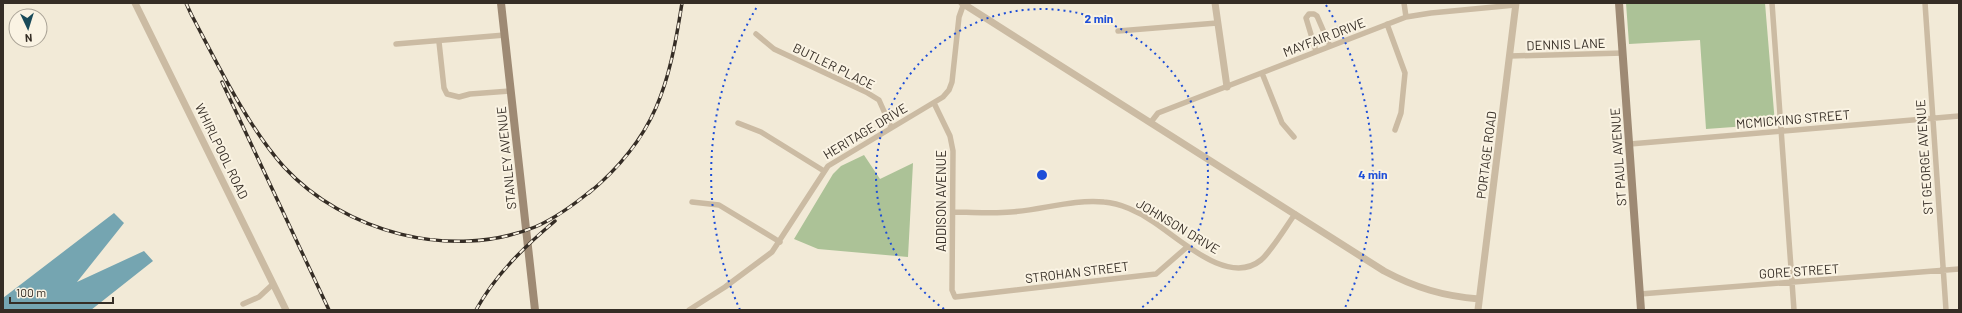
<svg xmlns="http://www.w3.org/2000/svg" width="1962" height="313" font-family="Barlow,sans-serif">
	<style>
		.green { fill: #acc297 }
		.water { fill: #75a5b1 }
		.lines { fill: none; stroke-linecap: round; stroke-linejoin: round }
		.minor { stroke: #cbbba3; stroke-width: 5.5 }
		.tertiary { stroke: #cbbba3; stroke-width: 7 }
		.secondary { stroke: #9e8a74; stroke-width: 8 }
		.rail-casing { stroke: #352d25; stroke-width: 3.5 }
		.rail { stroke: #faf3e3; stroke-width: 2; stroke-dasharray: 6; stroke-linecap: butt }
		.ring { fill: none; stroke: #1d4ed8; stroke-width: 2; stroke-dasharray: 2 4 }
		.labels { text-anchor: middle; stroke-width: 4; stroke-linejoin: round; paint-order: stroke }
		.street-label { font-size: 13px; fill: #352d25; stroke: #faf3e3 }
		.centre { fill: #1d4ed8; stroke: #faf3e3; stroke-width: 2 }
		.ring-label { font-size: 12px; text-anchor: middle; font-weight: bold; fill: #1d4ed8; stroke: #faf3e3; stroke-width: 4; stroke-linejoin: round; paint-order: stroke }
	</style>
	<rect width="100%" height="100%" fill="#f2ead7"/>
	<!-- green -->
	<path class="green" d="M1626,3H1765L1775,124L1706,129L1700,40L1629,44Z
		M864,155L880,179L913,163L908,257L818,249L794,239L833,174L841,166Z"/>
	<!-- water -->
	<path class="water" d="M114,213L124,223L77,282L144,251L153,261L91,310H3V298Z"/>
	<g class="lines">
		<!-- minor -->
		<path class="minor" d="M1404,3L1406,17
			M1772,3L1794,310
			M1925,3L1946,310
			M1387,24L1405,73L1401,113L1395,130
			M1118,31L1217,23
			M756,34L774,49L866,92L879,100L891,127
			M439,42L444,88L447,94L459,97L470,94L511,91
			M396,44L505,35
			M1316,51L1306,18L1309,14H1314L1317,16L1330,46
			M1510,56L1623,53
			M1262,73L1282,123L1294,137
			M934,103L950,136L953,151L952,290L955,297L1156,274L1187,247
			M1151,122L1158,113L1406,17L1431,13L1515,5
			M738,123L761,132L824,171
			M1630,144L1959,116
			M692,202L719,205L780,242
			M953,212C972,212 992,214 1011,212C1042,210 1073,199 1104,202C1120,203 1139,212 1152,221C1179,238 1228,287 1261,260C1270,253 1287,225 1295,214
			M1640,294L1959,269
			M243,304L259,297L273,284
			M689,310L725,287L772,252L828,166L943,97L949,90L952,82L959,17L964,3"/>
		<!-- tertiary -->
		<path class="tertiary" d="M135,3L286,310
			M962,3L1384,271C1416,288 1443,296 1479,299
			M1215,3L1227,87
			M1478,310L1516,3"/>
		<!-- secondary -->
		<path class="secondary" d="M501,3L535,310
			M1619,3L1641,310"/>
		<defs>
			<path id="rail" d="M186,3L192,16
				M190,12C216,61 247,126 284,167C344,232 451,261 535,227C556,218 575,204 593,189
				M222,82L329,310
				M589,193C656,137 669,86 682,3
				M476,310C496,274 524,247 555,221"/>
		</defs>
		<!-- rail casing -->
		<use href="#rail" class="rail-casing"/>
		<!-- rail -->
		<use href="#rail" class="rail"/>
	</g>
	<!-- distance rings -->
	<g class="ring">
		<path d="M944 309A166 166 0 1 1 1140 309"/>
		<path d="M740 310A331 331 0 0 1 758 5M1326 5A331 331 0 0 1 1344 310"/>
	</g>
	<g class="labels">
		<!-- street labels -->
		<g class="street-label">
			<text transform="translate(1324 37) rotate(-21)" y="5">MAYFAIR DRIVE</text>
			<text transform="translate(1566 44) rotate(-2)" y="5">DENNIS LANE</text>
			<text transform="translate(834 66) rotate(26)" y="5">BUTLER PLACE</text>
			<text transform="translate(1793 119) rotate(-5)" y="5">MCMICKING STREET</text>
			<text transform="translate(865 131) rotate(-31)" y="5">HERITAGE DRIVE</text>
			<text transform="translate(222 151) rotate(64)" y="5">WHIRLPOOL ROAD</text>
			<text transform="translate(1486 155) rotate(-83)" y="5">PORTAGE ROAD</text>
			<text transform="translate(1618 157) rotate(-94)" y="5">ST PAUL AVENUE</text>
			<text transform="translate(1924 157) rotate(-94)" y="5">ST GEORGE AVENUE</text>
			<text transform="translate(506 158) rotate(-96)" y="5">STANLEY AVENUE</text>
			<text transform="translate(941 201) rotate(-90)" y="5">ADDISON AVENUE</text>
			<text transform="translate(1178 226) rotate(31)" y="5">JOHNSON DRIVE</text>
			<text transform="translate(1799 271) rotate(-4)" y="5">GORE STREET</text>
			<text transform="translate(1077 272) rotate(-7)" y="5">STROHAN STREET</text>
		</g>
	</g>
	<circle cx="1042" cy="175" r="6" class="centre"/>
	<g class="ring-label">
		<text x="1099" y="23">2 min</text>
		<text x="1373" y="179">4 min</text>
	</g>
	<!-- border -->
	<rect width="1962" height="313" fill="none" stroke="#352d25" stroke-width="8"/>
	<!-- north arrow -->
	<g transform="translate(28 28) rotate(176)"><circle r="19" fill="#faf3e3" stroke="#aba497"/>
	<path d="M0-3L7 15L0 10L-7 15Z" fill="#194a59"/>
	<text y="-6" font-size="11" font-weight="bold" text-anchor="middle" fill="#352d25">N</text>
	</g>
	<!-- scale -->
	<path d="M10 297v6h103v-6" fill="none" stroke="#352d25" stroke-width="2"/>
	<text x="16" y="297" font-size="12" fill="#352d25" stroke="#faf3e3" stroke-width="3" paint-order="stroke">100 m</text>
</svg>
